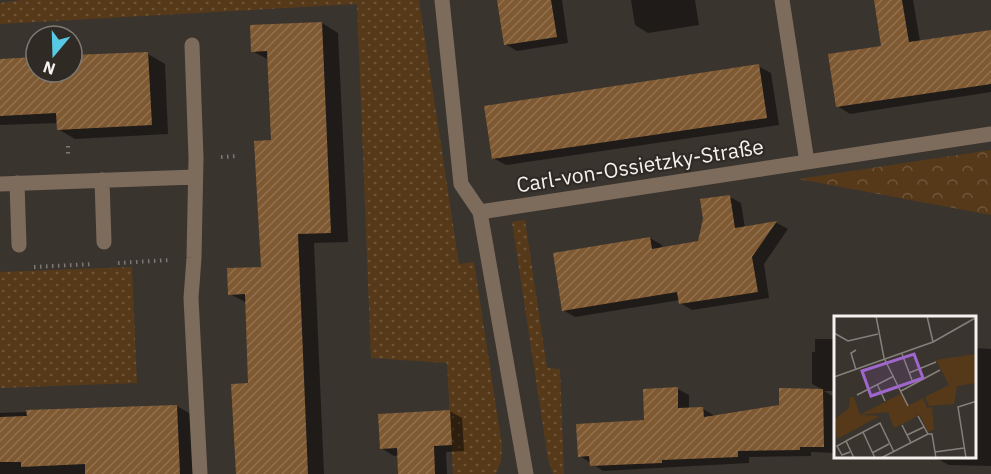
<svg xmlns="http://www.w3.org/2000/svg" width="991" height="474" font-family="'IBM Plex Sans',sans-serif">
	<style>
		.green { fill: url(#green-dots) }
		.forest { fill: url(#forest-crowns) }
		.shadow { fill: #0007 }
		.building { fill: url(#building-hatch) }
		.lines { fill: none; stroke-linecap: round; stroke-linejoin: round }
		.path { stroke: #7e7975; stroke-width: 4; stroke-dasharray: 1.5 4.5; stroke-linecap: butt }
		.service { stroke: #7d6c5c; stroke-width: 15 }
		.minor { stroke: #7d6c5c; stroke-width: 15 }
		.labels { text-anchor: middle; stroke-width: 4.5; stroke-linejoin: round; paint-order: stroke }
		.street-label { font-size: 21px; fill: #f4f1ee; stroke: #302a25 }
		.inset-road { fill: none; stroke: #84807b; stroke-width: 1.5 }
		.view { fill: #9f67cd; fill-opacity: 0.15; stroke: #9f67cd; stroke-width: 3 }
		.inset-edge { fill: none; stroke: #f4f1ee; stroke-width: 3 }
	</style>
	<defs>
		<pattern id="green-dots" width="8" height="8" patternUnits="userSpaceOnUse" patternTransform="scale(1.5)"><rect width="8" height="8" fill="#563919"/><path d="M2 2h.1M6 6h.1" fill="none" stroke="#6f563b" stroke-width="1.8" stroke-linecap="round"/></pattern>
		<pattern id="forest-crowns" width="20" height="18" patternUnits="userSpaceOnUse" patternTransform="scale(1.5)"><rect width="20" height="18" fill="#563919"/><path d="M2 6a3 3 0 1 1 6 0M12 15a3 3 0 1 1 6 0" fill="none" stroke="#6f563b"/></pattern>
		<pattern id="building-hatch" width="6" height="6" patternUnits="userSpaceOnUse" patternTransform="scale(1.5)"><rect width="6" height="6" fill="#7e5932"/><path d="M-1 1l2-2M0 6l6-6M5 7l2-2" fill="none" stroke="#917150"/></pattern>
	</defs>
	<rect width="100%" height="100%" fill="#3a342f"/>
	<!-- green -->
	<path class="green" d="M22,0H419L459,264L474,262L502,446L501,461L496,474H453L447,363L371,358L357,4L0,24V3Z
		M525,220L547,368L560,369L564,474H553L548,459L512,222Z
		M132,267L137,383L0,388V272Z"/>
	<!-- forest -->
	<path class="forest" d="M991,150V215L798,179Z"/>
	<!-- shadow -->
	<path class="shadow" d="M498,0H562L568,43L517,51L505,44Z
		M631,0H695L699,25L648,33L635,25Z
		M875,0H913L920,41L991,31V92L850,114L837,106L883,47Z
		M322,23L338,33L348,242L314,243L324,474H237L250,385L247,303L230,294L262,268L272,142L269,60L252,51Z
		M148,54L165,64L168,134L75,139L58,129V123L0,125V60L36,59V72H72V57Z
		M758,66L771,73L779,125L506,165L493,158Z
		M730,197L741,203L745,228L777,223L788,229L764,264L769,298L692,310L680,303V300L575,317L563,310L650,238L662,245V249L699,243Z
		M815,339H835V391H824L834,397L835,453L811,452V456L749,457V463L603,471L580,456L645,421L678,389L689,395V409H703L715,416L780,406V390H824L812,384V352H815Z
		M974,348L991,349V466L949,465L936,458H974Z
		M177,406L194,416L196,474H0V413Z
		M449,411L462,418L464,451L446,452L447,474H400L399,455L394,456L381,448Z"/>
	<!-- building -->
	<path class="building" d="M497,0H551L557,37L504,45Z
		M874,0H902L909,42L991,30V84L836,107L828,54L881,46Z
		M322,22L331,233L298,234L308,474H236L231,384L248,383L245,294L228,295L227,268L261,267L254,141L271,140L267,51L251,52L250,25Z
		M148,52L152,125L57,130L56,113L0,116V59L36,57V72H72V55Z
		M759,64L767,118L492,159L484,106Z
		M730,195L735,228L777,221L752,257L758,292L679,304L677,292L562,311L553,253L650,237L652,249L698,241L703,219L700,199Z
		M678,387V408L703,407L704,417L779,405V388L823,389L824,447H800V450L738,451V457L662,460V463L637,464L590,466L589,456L578,457L576,424L644,420L643,389Z
		M177,405L180,474H85V464L21,467V462H0V417L27,416L26,410Z
		M450,410L452,445L434,446L435,474H398L397,448L380,449L378,414Z"/>
	<g class="lines">
		<!-- path -->
		<path class="path" d="M68,146V157
			M221,157L238,156
			M118,263L170,260
			M34,267L92,264"/>
		<!-- service -->
		<path class="service" d="M192,45L196,158L194,258L191,298L200,474
			M102,180L104,242
			M17,183L19,245
			M0,184L195,177"/>
		<!-- minor -->
		<path class="minor" d="M442,0L461,184L480,212L526,474
			M782,0L807,162
			M480,212L991,134"/>
	</g>
	<g class="labels">
		<!-- street labels -->
		<g class="street-label">
			<text transform="translate(640 166) rotate(-9)" y="7">Carl-von-Ossietzky-Straße</text>
		</g>
	</g>
	<!-- overview -->
	<g transform="translate(834 316)">
		<rect width="142" height="142" fill="#3a342f"/>
		<path d="M142,38V67L123,70L120,88L95,90L91,81L119,67L113,50L128,40ZM66,78L84,100L60,112L54,96L26,99ZM89,82L93,92L98,91L100,113L94,116L87,101L74,90Z" fill="#563919"/>
		<path d="M128,40L114,50L119,67L115,69L102,44ZM16,81H20L26,99L46,100L3,123L1,103L15,92Z" fill="#563919"/>
		<path d="M142,44V61L129,63L126,47Z" fill="#563919"/>
		<path class="inset-road" d="M42,0L50,42L74,90M93,0L99,26M0,17L14,25L44,18M68,38L78,64M22,54L17,37L22,34M75,57L102,46M0,61L99,26L143,1M43,68L51,85M67,75L106,54M23,79L60,60M84,100L94,118H98L102,142M68,109L77,127M29,116L41,142M73,119L90,111M12,125L46,107L60,136M16,136L8,139L3,130L12,125L20,142M101,136L130,132M38,137L55,128M47,142L94,118M132,142L124,91L143,85"/>
		<path class="view" d="M80,38L89,62L37,80L28,55Z"/>
		<rect width="142" height="142" class="inset-edge"/>
	</g>
	<!-- north arrow -->
	<g transform="translate(54 54) rotate(199)"><circle r="28" fill="#302a25" stroke="#7e7a75" stroke-width="1.5"/>
	<path d="M0-4.5L10 22L0 15L-10 22Z" fill="#58c9e3"/>
	<text y="-9" font-size="16" font-weight="bold" text-anchor="middle" fill="#f4f1ee">N</text>
	</g>
</svg>
